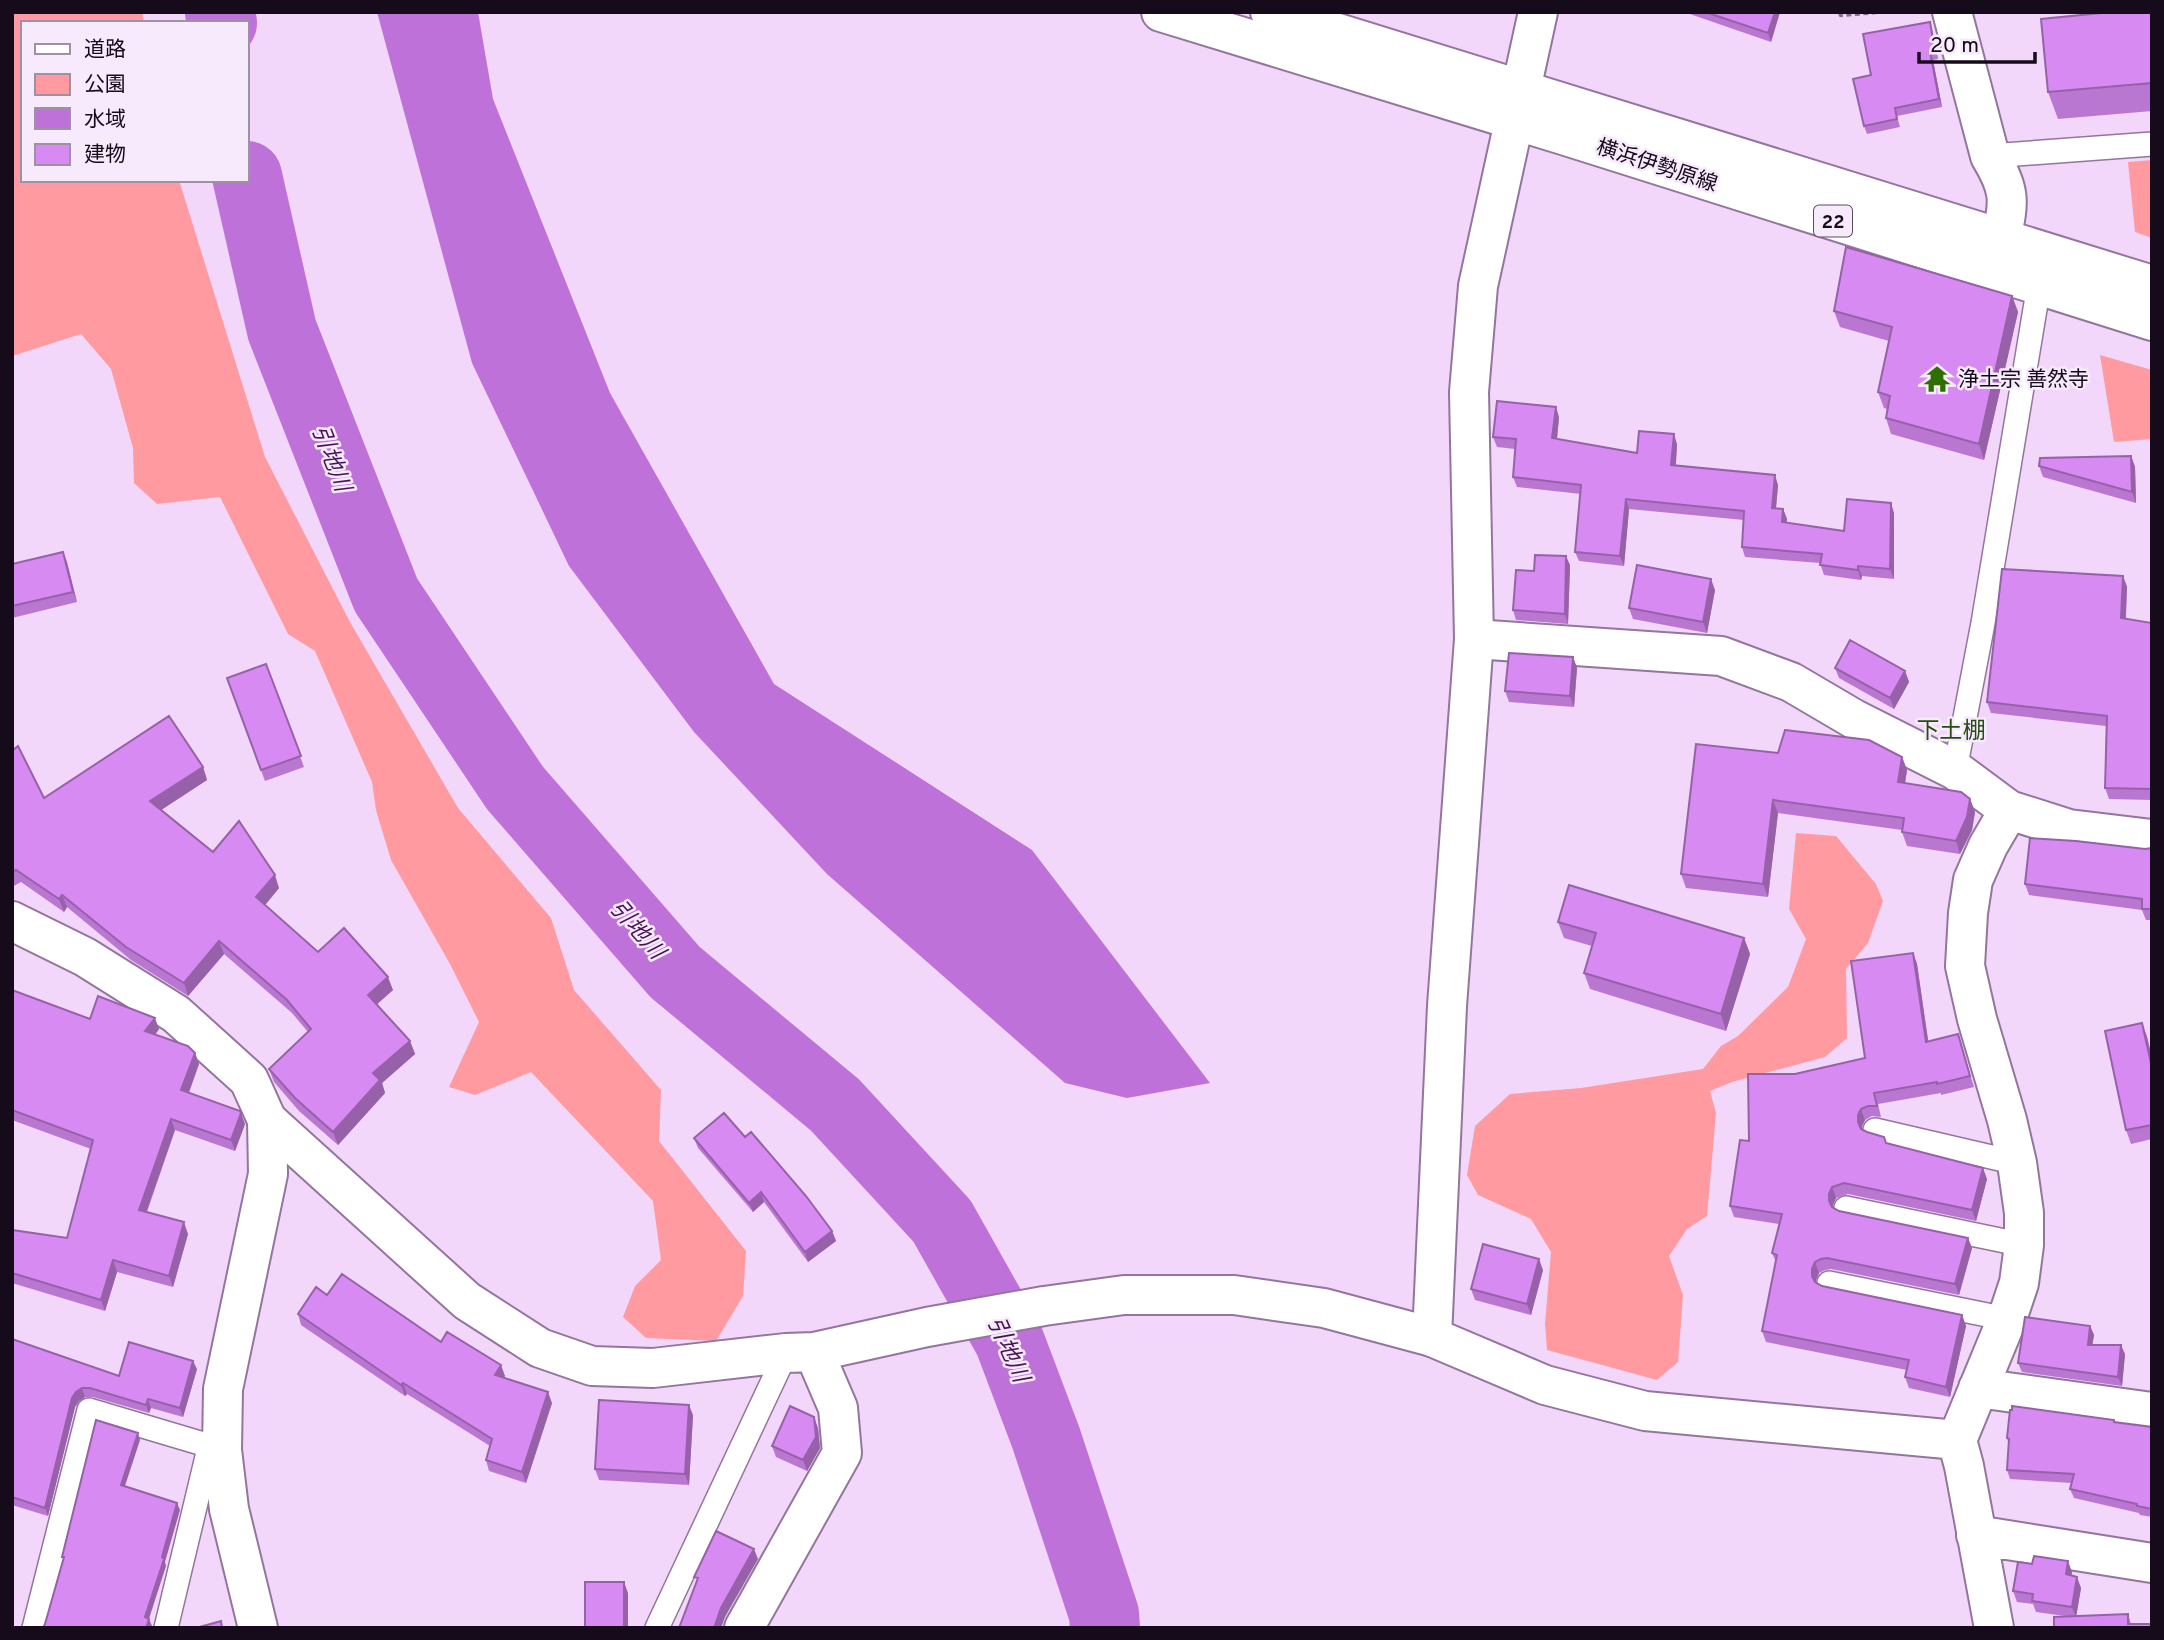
<svg xmlns="http://www.w3.org/2000/svg" width="2164" height="1640" font-family="Overpass,'Noto Sans JP',sans-serif">
	<style>
		.green { fill: #ff9ba0 }
		.water { fill: #be71d8 }
		.lines { fill: none; stroke-linecap: round; stroke-linejoin: round }
		.river { stroke: #be71d8; stroke-width: 70 }
		.service-casing { stroke: #93759d; stroke-width: 26 }
		.minor-casing { stroke: #93759d; stroke-width: 42 }
		.tertiary-casing { stroke: #93759d; stroke-width: 42 }
		.primary-casing { stroke: #93759d; stroke-width: 42 }
		.path { stroke: #84718b; stroke-width: 4.5; stroke-dasharray: 5 3.5; stroke-linecap: butt }
		.service { stroke: #fff; stroke-width: 23 }
		.minor { stroke: #fff; stroke-width: 38 }
		.tertiary { stroke: #fff; stroke-width: 38 }
		.primary { stroke: #fff; stroke-width: 38 }
		.wall { fill: #ba77d1 }
		.shaded-wall { fill: #9761aa }
		.building { fill: #d88af3; stroke: #9761aa; stroke-width: 2 }
		.labels { text-anchor: middle; stroke-width: 5; stroke-linejoin: round; paint-order: stroke }
		.shield { fill: #f7eafc; stroke: #5a4e5e; stroke-width: 2 }
		.shield-label { font-size: 19px; font-weight: bold; fill: #160b1a }
		.street-label { font-size: 21px; fill: #160b1a; stroke: #f7eafc }
		.poi-label { font-size: 21px; fill: #160b1a; stroke: #f7eafc; text-anchor: start }
		.water-label { font-size: 23px; font-style: italic; fill: #461455; stroke: #f7eafc }
		.neighbourhood-label { font-size: 23px; fill: #254d10; stroke: #f7eafc }
	</style>
	<rect width="100%" height="100%" fill="#f2d7fb"/>
	<!-- green -->
	<path class="green" d="M12,12H142L144,23H23V180H179L265,457L350,622L458,808L551,918L574,990L661,1090L659,1141L746,1251L743,1296L716,1341L646,1338L623,1317L635,1286L661,1260L653,1201L531,1072L475,1095L449,1087L479,1022L450,964L391,860L376,810L372,782L315,651L288,634L220,497L157,504L134,483L133,448L111,369L81,334L12,356Z
		M2152,160V238L2135,232L2128,162Z
		M2100,355L2152,370V439L2114,442Z
		M1796,833L1836,836L1876,884L1883,901L1868,943L1846,969L1847,1038L1825,1057L1732,1082L1710,1091L1716,1113L1707,1216L1687,1229L1669,1256L1683,1295L1678,1362L1657,1380L1547,1350L1545,1324L1551,1252L1531,1219L1478,1195L1467,1175L1475,1126L1510,1094L1581,1088L1703,1069L1721,1046L1738,1036L1788,987L1806,939L1789,909Z"/>
	<!-- water -->
	<path class="water" d="M377,12H478L493,99L610,393L774,684L1032,850L1210,1083L1127,1098L1065,1083L827,874L694,732L569,566L472,363Z"/>
	<g class="lines">
		<!-- river -->
		<path class="river" d="M220,12L222,23
			M247,176L282,330L386,595L515,788L675,972L835,1105L942,1221L1009,1340L1046,1438L1104,1614L1105,1628"/>
		<defs>
			<path id="service" d="M1990,156L2152,144
				M1955,770L1983,623L2039,285
				M1875,1130L2017,1163
				M1846,1208L2024,1245
				M1829,1283L2007,1319
				M34,1628L89,1410L210,1446
				M166,1628L211,1440
				M657,1628L786,1353"/>
			<path id="minor" d="M1952,12L1990,156C2010,189 2010,201 2001,238
				M1474,639L1721,656L1791,682L1854,719L1955,770L2009,810L2069,829L2152,839
				M267,1120L467,1301L540,1348L592,1366L653,1368L786,1353L814,1352L927,1327L1044,1306L1124,1295H1234L1324,1308L1432,1337L1545,1385L1645,1411L1957,1440
				M1978,1388L2152,1412
				M1976,1535L2152,1563
				M744,1628L842,1453L838,1408L814,1352
				M1994,1628L1964,1466L1957,1440L2007,1319L2019,1283L2024,1245V1213L2017,1163L2007,1120L1977,1019L1965,966L1968,913L1973,880L1988,846L2009,810"/>
			<path id="tertiary" d="M12,921L85,957L176,1014L249,1080L267,1120L268,1174L223,1389L222,1450L229,1509L258,1628
				M1432,1337L1447,1006L1474,639L1469,392L1478,286L1538,12"/>
			<path id="primary" d="M1161,12L1563,135L2152,321
				M1270,12L2152,285"/>
		</defs>
		<!-- service casing -->
		<use href="#service" class="service-casing"/>
		<!-- minor casing -->
		<use href="#minor" class="minor-casing"/>
		<!-- tertiary casing -->
		<use href="#tertiary" class="tertiary-casing"/>
		<!-- primary casing -->
		<use href="#primary" class="primary-casing"/>
		<!-- path -->
		<path class="path" d="M1840,12L1841,15L1876,12"/>
		<!-- service -->
		<use href="#service" class="service"/>
		<!-- minor -->
		<use href="#minor" class="minor"/>
		<!-- tertiary -->
		<use href="#tertiary" class="tertiary"/>
		<!-- primary -->
		<use href="#primary" class="primary"/>
	</g>
	<!-- wall -->
	<path class="wall" d="M1684,12H1780L1771,42Z
		M2152,12V111L2058,119L2048,92Z
		M1930,22L1932,30L1938,59L1933,60L1942,107L1897,116L1900,127L1867,134L1864,126L1871,75Z
		M2012,296L2018,312L1984,460L1891,434L1886,418L1887,409L1884,408L1878,392L1889,341L1840,327L1834,311Z
		M1559,417L1557,439L1637,453L1677,444L1676,465L1778,485L1776,509H1783L1787,519L1786,523L1844,531L1894,513V579L1862,576L1861,580L1824,575L1820,563L1745,557L1742,547L1744,520L1629,509L1624,566L1579,561L1575,552L1581,494L1517,487L1513,477L1515,449L1497,447L1493,437Z
		M2131,456L2135,467L2136,503L2043,477L2039,466Z
		M63,552L77,602L12,618V564Z
		M1570,565L1568,624L1516,620L1513,610L1534,571Z
		M2123,576L2127,587L2126,619L2152,623V800L2109,799L2105,788L2106,726L1991,713L1987,702Z
		M1715,590L1707,633L1633,619L1629,608Z
		M1573,657L1577,668L1574,707L1509,702L1505,691Z
		M266,664L304,767L265,781L227,678Z
		M1835,668L1905,671L1909,682L1894,709L1839,678Z
		M12,751L44,798L203,767L207,780L161,810L213,852L279,888L265,905L318,952L393,990L376,1004L410,1041L415,1054L382,1083L385,1093L338,1145L299,1111L274,1082L269,1069L308,1032L292,1013L224,954L188,996L131,960L67,907L64,912L21,882L12,887Z
		M1778,753L1902,757L1907,770L1905,783L1970,799L1975,812L1972,830L1960,854L1907,846L1902,832V830L1778,813L1768,897L1686,888L1681,874Z
		M2152,848V920H2146L2142,910L2029,895L2025,884Z
		M1558,922L1744,938L1750,954L1726,1031L1590,989L1584,973L1592,946L1564,938Z
		M1913,953L1917,964L1928,1042L1958,1034L1974,1087L1941,1095V1093L1878,1104L1881,1117L1872,1116L1865,1120L1862,1126V1129L1887,1144L1987,1179L1976,1221L1848,1194L1836,1198L1833,1205V1207L1839,1211L1968,1238L1972,1248L1959,1295L1831,1269L1825,1270L1819,1273L1816,1280V1282L1822,1286L1962,1315L1966,1326L1950,1397L1909,1388L1905,1377L1907,1370L1766,1342L1762,1331L1776,1262L1772,1253L1779,1224L1734,1217L1730,1206L1749,1141L1795,1074L1865,1058Z
		M12,990L90,1019L159,1029L155,1035L195,1053L199,1064L189,1093L245,1124L235,1151L175,1130L147,1212L188,1234L173,1287L117,1272L105,1311L12,1283V1230L67,1238L91,1149L12,1120Z
		M2142,1023L2147,1037L2152,1058V1139L2131,1144L2126,1130Z
		M745,1137L832,1231L836,1241L808,1262L764,1202L753,1212L698,1148L694,1138Z
		M1543,1270L1531,1315L1475,1300L1471,1289Z
		M327,1295L441,1342L505,1376L503,1378L552,1403L526,1483L489,1471L486,1460L490,1446L407,1394L405,1396L301,1325L298,1314Z
		M2090,1326L2094,1335L2092,1345L2125,1354L2122,1386L2022,1372L2018,1363Z
		M12,1339L119,1376L197,1369L183,1417L151,1408L149,1413L93,1397H85L79,1401L75,1407L48,1516L12,1505Z
		M693,1415L689,1485L599,1480L595,1469Z
		M2114,1420L2115,1422L2152,1427V1517L2140,1515L2139,1513L2074,1498L2070,1489L2072,1483L2010,1479L2007,1470L2009,1445L2007,1438Z
		M818,1428L820,1448L807,1471L776,1457L772,1446Z
		M2072,1572L2071,1576L2081,1588L2076,1616L2128,1614L2131,1624L2152,1628L2036,1612L2033,1604L2017,1602L2013,1591Z"/>
	<!-- shaded-wall -->
	<path class="shaded-wall" d="M1775,12H1780L1771,42L1768,33Z
		M1930,22L1932,30L1938,59L1935,51Z
		M1930,52L1933,60L1942,107L1939,99Z
		M2012,296L2018,312L1984,460L1979,444Z
		M1556,407L1559,417L1556,448L1552,438Z
		M1674,434L1677,444L1675,475L1671,465Z
		M2131,456L2135,467L2136,503L2132,492Z
		M1775,475L1778,485L1775,518L1772,508Z
		M1626,499L1629,509L1624,566L1620,556Z
		M1891,503L1894,513V579L1890,569Z
		M1783,509L1787,519L1786,532L1782,522Z
		M63,552L67,562L77,602L73,592Z
		M1566,556L1570,565L1568,624L1565,614Z
		M1858,566L1862,576L1861,580L1858,570Z
		M2123,576L2127,587L2125,630L2121,618Z
		M1711,579L1715,590L1707,633L1703,622Z
		M1573,657L1577,668L1574,707L1570,696Z
		M1905,671L1909,682L1894,709L1890,698Z
		M1902,757L1907,770L1903,796L1898,782Z
		M203,767L207,780L155,814L150,801Z
		M1970,799L1975,812L1972,830L1960,854L1956,841Z
		M1773,800L1778,813L1768,897L1763,884Z
		M275,875L279,888L261,910L256,897Z
		M62,895L67,907L64,912L59,899Z
		M1744,938L1750,954L1726,1031L1721,1014Z
		M219,941L224,954L188,996L184,983Z
		M1913,953L1917,964L1930,1053L1926,1042Z
		M388,977L393,990L373,1008L368,995Z
		M155,1018L159,1029L149,1043L145,1031Z
		M2142,1023L2147,1037L2152,1058V1068Z
		M410,1041L415,1054L382,1083L385,1093L338,1145L333,1132L373,1073Z
		M195,1053L199,1064L185,1102L181,1090Z
		M1861,1109L1865,1120L1862,1126L1861,1133L1858,1122V1115Z
		M241,1113L245,1124L235,1151L231,1140Z
		M171,1119L175,1130L143,1221L139,1210Z
		M1983,1168L1987,1179L1976,1221L1972,1210Z
		M1832,1187L1836,1198L1833,1205V1212L1829,1201V1194Z
		M761,1192L764,1202L753,1212L749,1203Z
		M184,1222L188,1234L173,1287L169,1276Z
		M832,1231L836,1241L808,1262L805,1252Z
		M1968,1238L1972,1248L1959,1295L1955,1284Z
		M1539,1259L1543,1270L1531,1315L1527,1304Z
		M113,1260L117,1272L105,1311L101,1300Z
		M1815,1262L1819,1273L1816,1280V1287L1812,1276V1269Z
		M1962,1315L1966,1326L1950,1397L1946,1387Z
		M2090,1326L2094,1335L2091,1354L2088,1345Z
		M2121,1345L2125,1354L2122,1386L2118,1377Z
		M193,1361L197,1369L183,1417L180,1408Z
		M501,1365L505,1376L499,1385L495,1375Z
		M403,1383L407,1394L405,1396L401,1385Z
		M82,1388L85,1397L79,1401L75,1407L48,1516L45,1508L72,1398L76,1392Z
		M548,1392L552,1403L526,1483L522,1472Z
		M148,1399L151,1408L149,1413L146,1405Z
		M689,1405L693,1415L689,1485L685,1474Z
		M814,1417L818,1428L820,1448L807,1471L803,1460Z
		M138,1433L140,1440L123,1492L121,1485Z
		M177,1503L180,1510L165,1562L166,1566L147,1625L145,1617Z
		M754,1549L758,1559L725,1617L721,1628H714L721,1608Z
		M2068,1561L2072,1572L2070,1585L2066,1574Z
		M2077,1577L2081,1588L2076,1618L2072,1607Z
		M624,1582L628,1593V1628H624Z
		M149,1619L152,1626L151,1628H146Z"/>
	<!-- building -->
	<path class="building" d="M1705,12H1775L1768,33Z
		M2112,12H2152V83L2048,92L2041,19Z
		M1930,22L1935,51L1930,52L1939,99L1895,108L1897,119L1864,126L1853,79L1871,75L1863,34Z
		M1846,247L2012,296L1979,444L1886,418L1890,396L1878,392L1892,327L1834,311Z
		M1497,401L1556,407L1552,438L1637,453L1639,431L1674,434L1671,465L1775,475L1772,508L1783,509L1782,522L1844,531L1847,499L1891,503L1890,569L1858,566V570L1820,565L1822,554L1742,547L1744,511L1626,499L1620,556L1575,552L1581,485L1513,477L1516,439L1493,437Z
		M2131,456L2132,492L2039,466L2040,458Z
		M63,552L73,592L12,606V564Z
		M1535,555L1566,556L1565,614L1513,610L1516,570L1534,571Z
		M1637,565L1711,579L1703,622L1629,608Z
		M2002,569L2123,576L2121,618L2152,623V789L2105,788L2107,716L1987,702Z
		M1850,640L1905,671L1890,698L1835,668Z
		M1509,653L1573,657L1570,696L1505,691Z
		M266,664L301,756L261,770L227,678Z
		M169,716L203,767L150,801L213,852L239,821L275,875L256,897L318,952L344,928L388,977L368,995L410,1041L373,1073L380,1080L333,1132L295,1098L269,1069L311,1029L287,1000L219,941L184,983L126,947L62,895L59,899L16,870L12,872V751L18,746L44,798Z
		M1785,730L1869,740L1902,757L1898,782L1961,792L1970,799L1967,817L1956,841L1902,832L1904,818L1773,800L1763,884L1681,874L1696,744L1778,753Z
		M2030,838L2076,841L2145,849L2152,848V909H2142V899L2025,884Z
		M1569,885L1744,938L1721,1014L1584,973L1596,933L1558,922Z
		M1913,953L1926,1042L1958,1034L1970,1076L1937,1084V1082L1874,1093L1877,1106H1868L1861,1109L1858,1115V1122L1861,1129L1867,1132L1884,1137L1886,1143L1983,1168L1972,1210L1844,1183L1832,1187L1829,1194V1201L1832,1207L1839,1211L1968,1238L1955,1284L1827,1258L1821,1259L1815,1262L1812,1269V1276L1815,1282L1822,1286L1962,1315L1946,1387L1905,1377L1909,1360L1762,1331L1777,1255L1772,1253L1782,1214L1730,1206L1740,1140L1749,1141L1748,1074H1795L1865,1058L1851,961Z
		M12,990L90,1019L98,996L155,1018L145,1031L188,1046L195,1053L181,1090L240,1111L241,1113L231,1140L171,1119L139,1210L184,1222L169,1276L113,1260L101,1300L12,1273V1230L67,1238L93,1140L12,1110Z
		M2142,1023L2152,1068V1125L2126,1130L2105,1031Z
		M724,1113L745,1137L751,1132L806,1196L832,1231L805,1252L761,1192L749,1203L694,1138Z
		M1483,1244L1539,1259L1527,1304L1471,1289Z
		M342,1274L441,1342L447,1332L501,1365L495,1375L548,1392L522,1472L486,1460L492,1439L403,1383L401,1385L298,1314L316,1287L327,1295Z
		M2025,1317L2090,1326L2088,1345H2121L2118,1377L2018,1363Z
		M12,1339L119,1376L129,1342L193,1361L180,1408L148,1399L146,1405L90,1388H82L76,1392L72,1398L45,1508L12,1497Z
		M599,1400L689,1405L685,1474L595,1469Z
		M790,1406L814,1417L816,1437L803,1460L772,1446Z
		M2012,1406L2114,1420V1422L2152,1427V1509L2137,1506V1504L2070,1489L2074,1474L2007,1470L2009,1439L2007,1438L2010,1410H2012Z
		M96,1420L138,1433L121,1485L177,1503L162,1557L164,1559L145,1617L149,1619L146,1628H43L45,1624L64,1557H62Z
		M716,1531L754,1549L721,1608L714,1628H679L698,1578L694,1577Z
		M2034,1556L2068,1561L2066,1574L2077,1577L2072,1607L2032,1601L2033,1594L2013,1591L2018,1562L2032,1564Z
		M585,1582H624V1628H585Z
		M2128,1614V1624H2152V1628H2054V1617Z
		M221,1621L222,1628H196Z"/>
	<!-- icons -->
	<defs>
		<symbol id="temple-bare" viewBox="-9 -9 18 18"><path d="M0-6L5-2H3V0L6.5 2.5H4V6H1.5V3h-3V6H-4V2.5H-6.5L-3 0V-2H-5Z" fill="#2f6e02" stroke="#f7eafc" stroke-width="2.5" paint-order="stroke"/></symbol>
	</defs>
	<g fill-rule="evenodd">
		<use href="#temple-bare" x="1918" y="360" width="38" height="38"/>
	</g>
	<g class="labels">
		<!-- shield labels -->
		<rect class="shield" x="1814" y="205.5" width="38" height="31" rx="5"/>
		<g class="shield-label">
			<text x="1833" y="228">22</text>
		</g>
		<!-- street labels -->
		<g class="street-label">
			<text transform="translate(1657 165) rotate(18)" y="7">横浜伊勢原線</text>
		</g>
		<!-- poi labels -->
		<g class="poi-label">
			<text x="1958" y="386">浄土宗 善然寺</text>
		</g>
		<!-- water labels -->
		<g class="water-label">
			<text transform="translate(332 458) rotate(69)" y="8">引地川</text>
			<text transform="translate(638 929) rotate(49)" y="8">引地川</text>
			<text transform="translate(1009 1349) rotate(66)" y="8">引地川</text>
		</g>
		<!-- neighbourhood labels -->
		<g class="neighbourhood-label">
			<text x="1951" y="738">下土棚</text>
		</g>
	</g>
	<!-- border -->
	<rect width="2164" height="1640" fill="none" stroke="#160b1a" stroke-width="28"/>
	<!-- legend -->
	<rect x="21" y="21" width="228" height="161" fill="#f7eafc" stroke="#9d91a2" stroke-width="2"/>
	<rect x="35" y="44" width="35" height="10" fill="#ffffff" stroke="#9d91a2" stroke-width="2"/>
	<text x="84" y="56" font-size="21" fill="#160b1a">道路</text>
	<rect x="35" y="74" width="35" height="21" fill="#ff9ba0" stroke="#9d91a2" stroke-width="2"/>
	<text x="84" y="91" font-size="21" fill="#160b1a">公園</text>
	<rect x="35" y="108" width="35" height="21" fill="#be71d8" stroke="#9d91a2" stroke-width="2"/>
	<text x="84" y="126" font-size="21" fill="#160b1a">水域</text>
	<rect x="35" y="144" width="35" height="21" fill="#d88af3" stroke="#9d91a2" stroke-width="2"/>
	<text x="84" y="161" font-size="21" fill="#160b1a">建物</text>
	<!-- scale -->
	<path d="M1919 52v10h116v-10" fill="none" stroke="#160b1a" stroke-width="3.5"/>
	<text x="1930" y="52" font-size="21" fill="#160b1a" stroke="#f7eafc" stroke-width="5" paint-order="stroke">20 m</text>
</svg>
